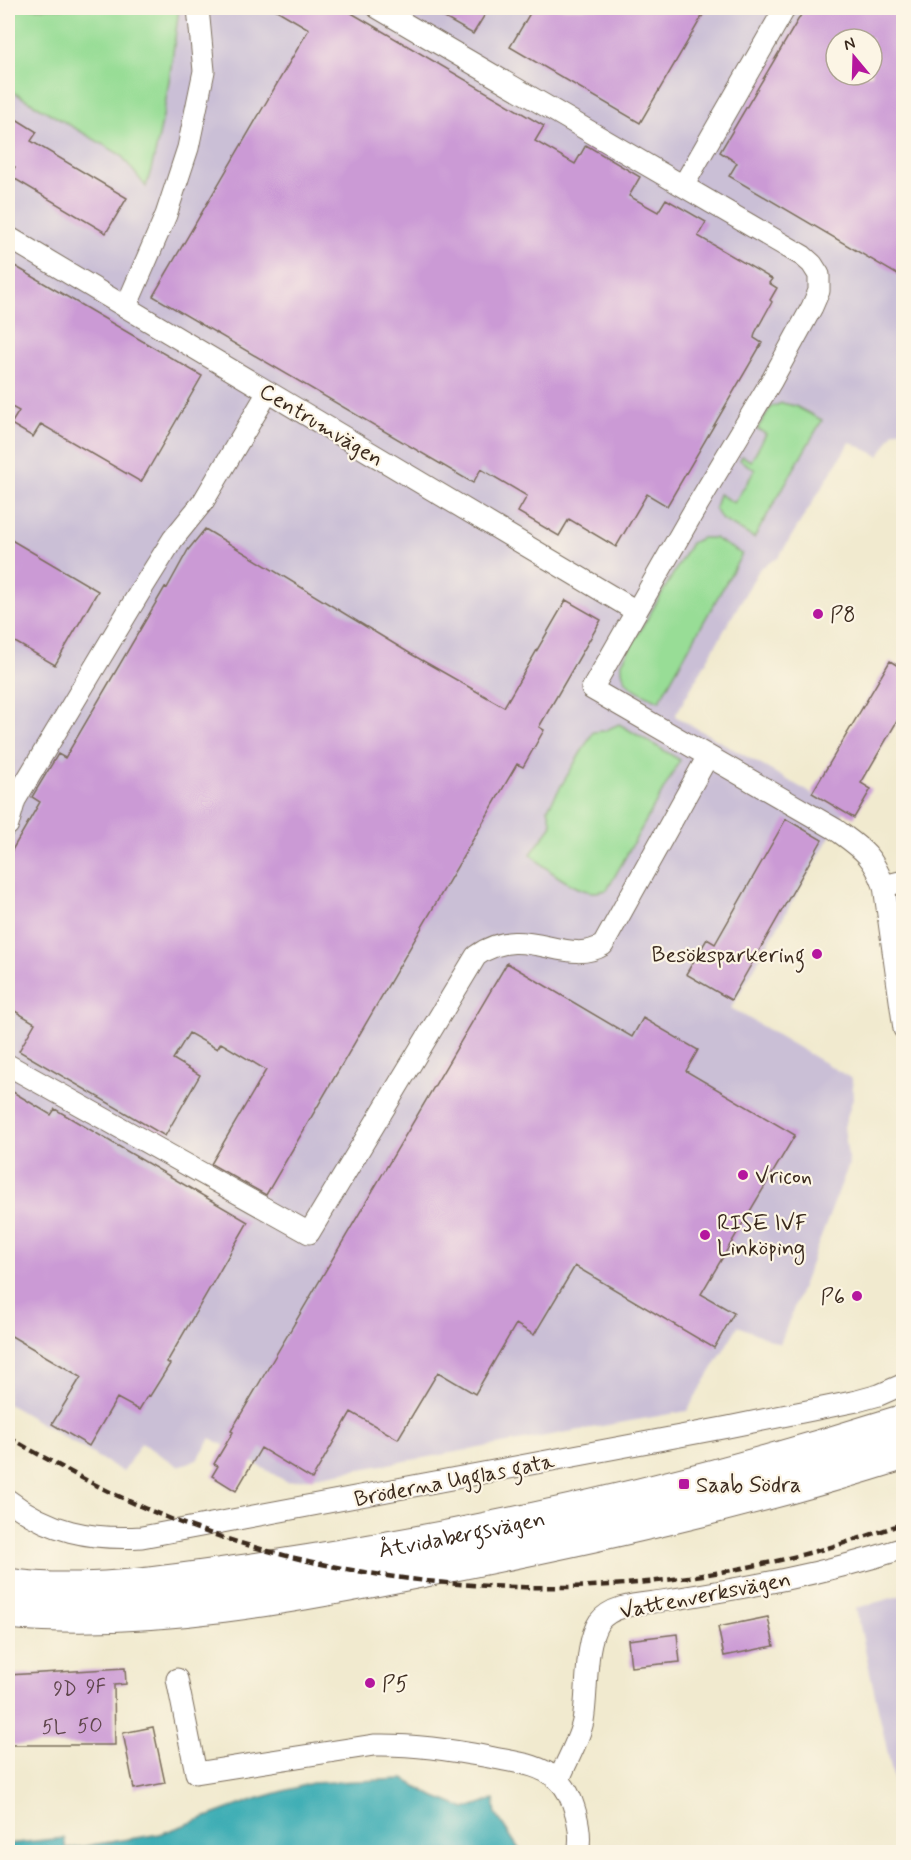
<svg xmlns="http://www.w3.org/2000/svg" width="911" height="1860" font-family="Mynerve,sans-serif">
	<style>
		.industrial { fill: #cabfd6; fill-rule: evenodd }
		.green { fill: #98dd96; stroke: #6a845a; stroke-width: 1.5 }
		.water { fill: #39abb3; stroke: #3a6a68; stroke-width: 1.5 }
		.building { fill: #cb9ad5; fill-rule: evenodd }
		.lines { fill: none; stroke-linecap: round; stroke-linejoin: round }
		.minor-casing { stroke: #7b6d5c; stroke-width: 23 }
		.primary-casing { stroke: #7b6d5c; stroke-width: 35 }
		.minor { stroke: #fff; stroke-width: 21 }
		.primary { stroke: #fff; stroke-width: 33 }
		.rail { stroke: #3b2a1e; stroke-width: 4.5; stroke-dasharray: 9 4.5; stroke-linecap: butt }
		.poi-dot { fill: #b5179e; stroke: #fcf5e5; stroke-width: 2 }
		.labels { text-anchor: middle; stroke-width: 4.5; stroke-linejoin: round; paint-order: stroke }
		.number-label { font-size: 20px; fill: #5f464c }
		.street-label { font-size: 22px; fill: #3b2a1e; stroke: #fcf5e5 }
		.poi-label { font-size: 22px; fill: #3b2a1e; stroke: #fcf5e5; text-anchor: start }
	</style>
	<rect width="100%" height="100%" fill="#fcf5e5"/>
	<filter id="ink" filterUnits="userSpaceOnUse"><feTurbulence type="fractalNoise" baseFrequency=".0167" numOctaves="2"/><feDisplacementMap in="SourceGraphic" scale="12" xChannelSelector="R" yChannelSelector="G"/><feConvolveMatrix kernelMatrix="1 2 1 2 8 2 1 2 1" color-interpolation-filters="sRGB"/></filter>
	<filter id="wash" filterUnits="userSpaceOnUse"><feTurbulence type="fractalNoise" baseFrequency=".008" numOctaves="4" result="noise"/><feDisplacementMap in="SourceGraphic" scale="24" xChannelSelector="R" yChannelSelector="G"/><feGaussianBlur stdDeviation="1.35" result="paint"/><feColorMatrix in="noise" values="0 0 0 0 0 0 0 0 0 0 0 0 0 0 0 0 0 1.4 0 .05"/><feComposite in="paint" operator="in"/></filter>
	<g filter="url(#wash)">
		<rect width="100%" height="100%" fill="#f1eacf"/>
		<!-- industrial -->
		<path class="industrial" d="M8,8H903V428L894,432L879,456L850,442L778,558L760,568L675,716L844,812L731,1008L852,1079L853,1098L844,1127L849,1164L780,1344L738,1326L687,1411L287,1482L211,1438L197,1460L178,1466L141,1443L123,1472L8,1404ZM836,39H872V75H836Z
			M903,1595H904L903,1823L856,1608Z"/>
		<!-- green -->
		<path class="green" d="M8,8H179C171,68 164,128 146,187L121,155L8,89Z
			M782,403L795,406L822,420L754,538L721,519L715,508L719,494L734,503L755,470L740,460L742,456L751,461L766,434L757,429L771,407Z
			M701,538H714L742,554L659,701C641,692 619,687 622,662L691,543Z
			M619,724L680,760L607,890C603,891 597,892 593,892C573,890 544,868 531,854L552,825L548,808L593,732L604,731Z"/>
		<!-- water -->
		<path class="water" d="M404,1779L431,1795L465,1809L494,1799L496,1814L521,1852H8V1844L64,1838L66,1849L160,1834L256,1799L312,1783Z"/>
		<g id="blocks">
			<!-- building -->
			<path class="building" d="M273,8H343L544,126L535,141L575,164L586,145L640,177L629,196L658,212L666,199L706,222L698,236L772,279L769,283L777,288L770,300L772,302L755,333L754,338L762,343L667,506L647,494L616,547L569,519L559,536L518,512L527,496L481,469L473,483L153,296L309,29Z
				M427,8H489L473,34Z
				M533,8H707L640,123L510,47Z
				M805,8H903V278L729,176L737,163L720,152ZM836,39H872V75H836Z
				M8,114L37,132L31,141L127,198L106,233L10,176L15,167L8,163Z
				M8,262L202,376L141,482L41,424L33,437L11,424L19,411L8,405Z
				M205,529L411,654L504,707L566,600L601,620L539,727L544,730L523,767L517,764L266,1195L211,1164L266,1070L221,1043L217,1049L189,1033L173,1059L200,1075L165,1136L19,1051L35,1023L8,1007V857L40,802L32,797L58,754L65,758L165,587L167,588L188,550Z
				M8,538L98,591L55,665L8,638Z
				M890,661L903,669V711L861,783L871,789L854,818L812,793Z
				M786,819L822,840L731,1000L686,974L707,939L715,944Z
				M507,963L632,1037L643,1018L698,1050L686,1071L795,1135L701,1294L734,1313L714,1348L575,1266L534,1335L516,1324L475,1394L438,1372L398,1439L351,1412L312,1479L261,1448L236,1491L212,1476L218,1466L214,1464L233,1432L231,1431Z
				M8,1089L51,1115L55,1109L248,1222L167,1362L170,1364L150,1396L148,1395L139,1410L117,1398L89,1446L52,1424L81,1377L8,1334Z
				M768,1617L774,1646L724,1656L718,1627Z
				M677,1634L680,1662L631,1667L628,1640Z
				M125,1668L126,1684L114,1685L115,1745H8V1675Z
				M153,1727L165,1783L134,1789L123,1733Z"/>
		</g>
	</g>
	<g filter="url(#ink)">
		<use href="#blocks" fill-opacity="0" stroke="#7b6d5c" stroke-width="1.5"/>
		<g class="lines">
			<defs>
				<path id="minor" d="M378,8L803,256L812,264L819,275V291L812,307L772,380L692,514L592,689L835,829C862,849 872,854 884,886L904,1029
					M683,186L785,8
					M8,237L636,611
					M126,307L166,215L188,148L204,71L198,8
					M8,796L15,800L141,590L173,539L203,502L268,392
					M8,825L15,800
					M884,886L904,881
					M8,1065L309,1233L476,956C524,921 566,968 603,945L708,756
					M8,1500C49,1532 90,1540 142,1537L728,1427L857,1401L879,1395L904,1384
					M177,1679L196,1773L374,1745C413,1744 450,1750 489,1757C512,1762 539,1763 558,1780C574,1794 583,1832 578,1852
					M559,1780C566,1761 579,1741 583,1721C588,1694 584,1644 599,1622C612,1604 642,1604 662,1601C744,1588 825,1574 904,1548"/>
				<g id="primary">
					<path id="s1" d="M8,1585C86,1597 181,1580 259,1569C477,1537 693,1488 904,1421"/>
					<path d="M8,1612C151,1625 296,1596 435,1568C593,1537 751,1502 904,1453"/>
				</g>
			</defs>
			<!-- minor casing -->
			<use href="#minor" class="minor-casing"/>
			<!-- primary casing -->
			<use href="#primary" class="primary-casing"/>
			<!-- minor -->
			<use href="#minor" class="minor"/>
			<!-- primary -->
			<use href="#primary" class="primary"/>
			<!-- rail -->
			<path class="rail" d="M8,1437C67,1471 128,1504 192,1527C420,1609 677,1607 904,1523"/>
		</g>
	</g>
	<!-- markers -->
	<g class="poi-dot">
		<circle cx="818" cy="614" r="6"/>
		<circle cx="817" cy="954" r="6"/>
		<circle cx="743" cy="1175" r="6"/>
		<circle cx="705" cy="1235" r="6"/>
		<circle cx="857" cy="1296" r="6"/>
		<rect x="678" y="1478" width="12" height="12" rx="3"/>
		<circle cx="370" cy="1683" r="6"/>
	</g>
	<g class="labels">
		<!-- number labels -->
		<g class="number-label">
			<text x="96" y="1693">9F</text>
			<text x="65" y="1695">9D</text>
			<text x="90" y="1732">5O</text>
			<text x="54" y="1733">5L</text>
		</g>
		<!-- street labels -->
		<g class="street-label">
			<text transform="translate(322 424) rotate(31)" y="8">Centrumvägen</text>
			<text transform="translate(454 1479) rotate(-11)" y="8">Bröderna Ugglas gata</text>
			<text dy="8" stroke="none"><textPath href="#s1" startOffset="458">Åtvidabergsvägen</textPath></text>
			<text transform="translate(705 1594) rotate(-11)" y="8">Vattenverksvägen</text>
		</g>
		<!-- poi labels -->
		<g class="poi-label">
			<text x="830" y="622">P8</text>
			<text x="805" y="962" text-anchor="end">Besöksparkering</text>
			<text x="755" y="1183">Vricon</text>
			<text x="717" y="1230">RISE IVF<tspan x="717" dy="25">Linköping</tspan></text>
			<text x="845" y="1304" text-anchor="end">P6</text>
			<text x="696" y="1492">Saab Södra</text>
			<text x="382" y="1691">P5</text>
		</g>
	</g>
	<!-- margin -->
	<rect width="911" height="1860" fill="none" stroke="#fcf5e5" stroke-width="30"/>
	<!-- north arrow -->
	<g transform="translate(854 57) rotate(341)"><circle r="28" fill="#fcf5e5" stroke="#afa495" stroke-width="1.5"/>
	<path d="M0-4.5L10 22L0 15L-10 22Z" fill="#b5179e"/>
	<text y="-9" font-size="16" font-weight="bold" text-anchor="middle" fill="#3b2a1e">N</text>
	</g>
</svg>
